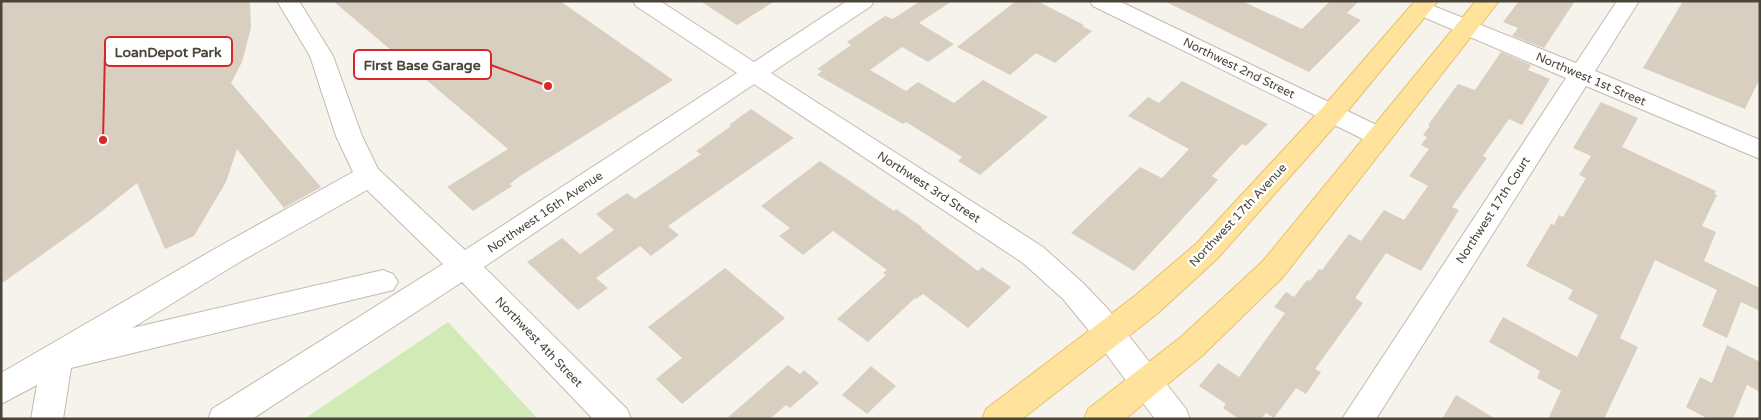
<svg xmlns="http://www.w3.org/2000/svg" width="1761" height="420" font-family="'Varela Round',sans-serif">
	<style>
		.green { fill: #d2eab5 }
		.building { fill: #d8cfc1 }
		.lines { fill: none; stroke-linecap: round; stroke-linejoin: round }
		.minor-casing { stroke: #c2bbae; stroke-width: 2 }
		.major-casing { stroke: #e6c16a; stroke-width: 2 }
		.minor { fill: #fff; fill-rule: evenodd }
		.major { fill: #ffe39c; fill-rule: evenodd }
		.labels { text-anchor: middle; stroke-width: 5; stroke-linejoin: round; paint-order: stroke }
		.street-label { font-size: 12px; fill: #4b4439; stroke: #fff }
		.leader { fill: none; stroke: #d62828; stroke-width: 2 }
		.callout-dot { fill: #d62828; stroke: #fff; stroke-width: 2 }
		.callout { fill: #fff; stroke: #d62828; stroke-width: 2 }
		.callout-label { font-size: 14px; text-anchor: middle; font-weight: bold; fill: #4b4439 }
	</style>
	<rect width="100%" height="100%" fill="#f6f3ec"/>
	<!-- green -->
	<path class="green" d="M448,322L538,419H304Z"/>
	<!-- building -->
	<path class="building" d="M1,1H250L251,28L242,62L231,83L321,187L284,208L237,149L226,182L194,236L165,249L137,183L92,219L1,284Z
		M333,1H560L673,80L517,178L510,184L512,186L473,211L447,187L508,149Z
		M700,1H775L737,25Z
		M920,1H952L919,23L954,44L928,62L902,47L870,70L906,91L918,82L954,103L983,80L1048,117L980,175L958,161L962,157L906,122L903,124L817,75L822,71L817,69L851,45L847,42L885,16L893,19Z
		M1016,1H1037L1084,25L1082,26L1092,31L1055,63L1036,53L1010,75L957,47Z
		M1164,1H1242L1302,29L1330,1H1359L1347,13L1361,20L1309,72Z
		M1519,1H1575L1544,48L1512,36L1518,28L1503,22Z
		M1683,1H1760V78L1745,109L1643,68Z
		M1501,52L1531,65L1528,70L1550,79L1522,125L1509,119L1483,156L1487,158L1452,207L1459,210L1421,271L1386,253L1355,298L1363,303L1315,369L1321,372L1306,394L1296,388L1274,418L1266,413L1261,419H1239L1223,408L1226,404L1199,386L1218,363L1239,377L1285,313L1274,307L1286,292L1294,297L1307,280L1310,281L1319,269L1322,270L1349,234L1361,241L1384,210L1404,220L1428,186L1409,176L1429,149L1421,145L1427,137L1423,135L1430,126L1428,125L1458,84L1475,90Z
		M1182,81L1268,124L1246,146L1242,144L1212,176L1218,180L1134,271L1071,233L1140,167L1162,178L1189,149L1128,116L1148,97L1159,103Z
		M1601,102L1638,118L1622,147L1716,191L1714,194L1717,195L1702,226L1716,232L1704,261L1760,288V311L1741,302L1727,338L1702,326L1717,290L1655,260L1620,338L1638,347L1604,419H1548L1561,391L1537,378L1540,371L1489,342L1503,317L1577,357L1598,315L1568,299L1573,290L1526,266L1551,224L1554,225L1559,215L1563,217L1586,178L1579,175L1591,156L1573,148Z
		M751,109L794,138L668,226L679,235L651,256L640,246L596,278L608,288L578,310L527,262L562,238L580,254L614,230L596,214L627,193L635,199L701,154L696,151L731,126L729,125Z
		M820,161L894,211L896,209L922,227L921,228L978,271L982,267L1011,287L968,328L923,294L916,299L915,298L868,342L837,319L886,275L883,273L887,270L833,231L803,255L779,236L790,228L761,206Z
		M725,268L785,318L682,404L656,379L682,358L648,327Z
		M1727,345L1760,362V392L1747,385L1733,419H1708L1686,407L1700,377L1712,383Z
		M788,365L800,374L804,370L819,383L790,408L786,405L770,419H726Z
		M871,366L896,386L867,414L842,395Z
		M1456,395L1496,419H1442Z"/>
	<g class="lines">
		<defs>
			<path id="minor" d="M277,1H299L333,56L362,136L378,169L465,250L737,73L636,6L633,1H660L754,62L847,1H874L871,6L771,73L1043,247L1083,283L1108,309L1186,409L1190,419H1155L1086,327L1063,299L1023,263L754,84L484,267L627,409L631,419H593L462,282L252,419H208L212,409L443,264L367,190L238,263L132,328L383,270L393,274L398,282L393,290L71,368L63,419H31L37,385L1,404V373L218,247L353,172L336,136L310,56Z
				M1090,1H1119L1387,130L1391,136L1387,142L1378,145L1369,142L1093,6Z
				M1421,1L1576,63L1617,1H1639L1595,71L1760,140V159L1586,86L1376,419H1342L1566,78L1414,13L1411,8L1414,3Z"/>
			<path id="major" d="M1415,1H1438L1341,119L1217,259L1158,313L1022,419H982L986,409L1136,295L1197,243L1323,107Z
				M1476,1H1499L1283,277L1203,355L1125,419H1084L1088,409L1181,337L1263,261Z"/>
		</defs>
		<!-- minor casing -->
		<use href="#minor" class="minor-casing"/>
		<!-- major casing -->
		<use href="#major" class="major-casing"/>
		<!-- minor -->
		<use href="#minor" class="minor"/>
		<!-- major -->
		<use href="#major" class="major"/>
	</g>
	<g class="labels">
		<!-- street labels -->
		<g class="street-label">
			<text transform="translate(1239 68) rotate(26)" y="4">Northwest 2nd Street</text>
			<text transform="translate(1591 79) rotate(23)" y="4">Northwest 1st Street</text>
			<text transform="translate(929 187) rotate(33)" y="4">Northwest 3rd Street</text>
			<text transform="translate(1493 210) rotate(-57)" y="4">Northwest 17th Court</text>
			<text transform="translate(545 212) rotate(-34)" y="4">Northwest 16th Avenue</text>
			<text transform="translate(1238 215) rotate(-47)" y="4">Northwest 17th Avenue</text>
			<text transform="translate(539 342) rotate(46)" y="4">Northwest 4th Street</text>
		</g>
	</g>
	<!-- callouts -->
	<path class="leader" d="M103 140L105 52M548 86L491 65"/>
	<g class="callout-dot">
		<circle cx="103" cy="140" r="5"/>
		<circle cx="548" cy="86" r="5"/>
	</g>
	<g class="callout">
		<rect x="105" y="37" width="127" height="29" rx="5"/>
		<rect x="354" y="50" width="137" height="29" rx="5"/>
	</g>
	<g class="callout-label">
		<text x="168" y="57">LoanDepot Park</text>
		<text x="422" y="70">First Base Garage</text>
	</g>
	<!-- border -->
	<rect width="1761" height="420" fill="none" stroke="#4b4439" stroke-width="5"/>
</svg>
